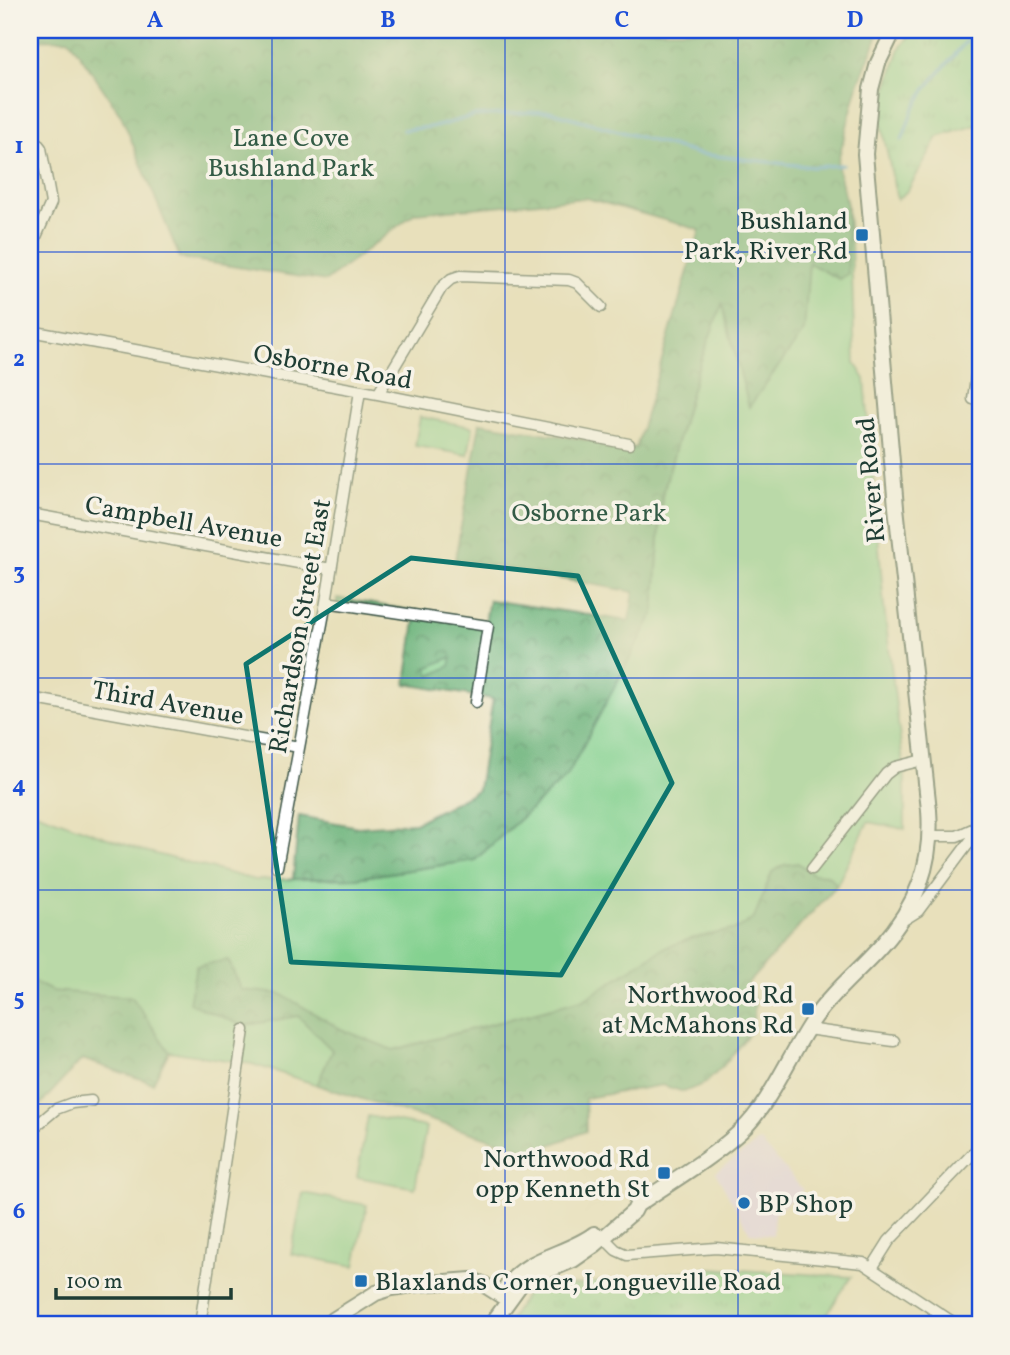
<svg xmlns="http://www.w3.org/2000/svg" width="1010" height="1355" font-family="Vollkorn,serif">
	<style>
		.built { fill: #e3d3f2 }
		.grass { fill: #84d190; stroke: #528762; stroke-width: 2 }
		.forest { fill: url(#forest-crowns); stroke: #457857; stroke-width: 2 }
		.park { fill: url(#park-tufts); stroke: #528762; stroke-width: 2 }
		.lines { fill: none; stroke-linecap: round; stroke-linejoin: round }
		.stream { stroke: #58a7d2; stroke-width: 3.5 }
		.street-casing { stroke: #3d5548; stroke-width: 13 }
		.secondary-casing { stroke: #3d5548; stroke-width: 18 }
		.street { stroke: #fff; stroke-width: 10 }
		.secondary { stroke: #fff; stroke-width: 14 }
		.marked { fill: none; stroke: #0f766e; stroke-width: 5; stroke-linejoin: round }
		.grid { fill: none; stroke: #1d4ed8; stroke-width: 2; stroke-opacity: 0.55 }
		.poi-dot { fill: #1f6fb2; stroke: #f7f3e8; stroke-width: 2.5 }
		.labels { text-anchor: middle; stroke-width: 7; stroke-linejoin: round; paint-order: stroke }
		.park-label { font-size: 26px; fill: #335b46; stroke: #f7f3e8 }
		.poi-label { font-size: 26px; fill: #1f3d34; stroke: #f7f3e8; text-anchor: end }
		.street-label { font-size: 26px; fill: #1f3d34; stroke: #f7f3e8 }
		.neatline { fill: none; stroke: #1d4ed8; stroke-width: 2.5 }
		.grid-label { font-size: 23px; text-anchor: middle; font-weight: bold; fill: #1d4ed8 }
	</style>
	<defs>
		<pattern id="forest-crowns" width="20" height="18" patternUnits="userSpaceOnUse" patternTransform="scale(1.75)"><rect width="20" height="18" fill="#6bb37a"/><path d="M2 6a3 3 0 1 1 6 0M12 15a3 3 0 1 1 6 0" fill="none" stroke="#579365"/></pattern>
		<pattern id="park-tufts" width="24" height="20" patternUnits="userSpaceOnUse" patternTransform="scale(1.75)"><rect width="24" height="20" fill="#84d190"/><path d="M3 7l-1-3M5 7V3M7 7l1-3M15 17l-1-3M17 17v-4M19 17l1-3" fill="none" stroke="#6bab76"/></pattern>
	</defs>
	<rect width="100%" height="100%" fill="#f7f3e8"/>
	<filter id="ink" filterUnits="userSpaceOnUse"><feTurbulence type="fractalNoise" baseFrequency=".0143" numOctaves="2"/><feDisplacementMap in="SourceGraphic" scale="14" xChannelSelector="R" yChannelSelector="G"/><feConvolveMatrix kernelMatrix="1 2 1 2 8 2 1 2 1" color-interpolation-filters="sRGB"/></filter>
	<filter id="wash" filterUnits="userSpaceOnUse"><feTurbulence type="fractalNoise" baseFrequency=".00686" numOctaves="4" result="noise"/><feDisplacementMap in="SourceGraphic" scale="28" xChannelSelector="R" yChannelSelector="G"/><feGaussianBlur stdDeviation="1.57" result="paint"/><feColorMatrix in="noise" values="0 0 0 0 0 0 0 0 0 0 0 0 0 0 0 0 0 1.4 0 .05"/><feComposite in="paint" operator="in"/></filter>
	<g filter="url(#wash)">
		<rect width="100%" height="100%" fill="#e8e0bb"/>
		<!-- built -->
		<path class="built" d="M760,1141L803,1190L774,1214L773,1235L750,1233L715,1172Z"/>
		<!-- grass -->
		<path class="grass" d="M848,214L851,246L855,363L865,379L884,607L905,780V829L868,822L837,885L746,984L662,1085L585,1098L586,1131L352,1096L252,1064L169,1051L153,1083L82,1059L30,1116V810L141,850L255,880L356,878L475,860L654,613L662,496L697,371L737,261Z
			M420,417L473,427L468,455L415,446Z
			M368,1116L426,1127L415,1188L357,1177Z
			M303,1193L367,1205L355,1266L291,1254Z"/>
		<!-- forest -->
		<path class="forest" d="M30,30H880L858,85L837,164L847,205L848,274L839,279L809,263L804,331L749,407L722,304L697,371L662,496L654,613L567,776L475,860L356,878L293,879L299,816L358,827L415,823L478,790L493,699L406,684L415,621L336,607L337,598L485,623L489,600L629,621L634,592L455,559L480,423L636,448L700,230L586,198L415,213L326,281L180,258L121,115L69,39L30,40Z
			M798,863L813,874L828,875L837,885L747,984L755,1002L752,1030L723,1066L706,1083L684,1092L662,1085L585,1098L586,1131L533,1152L317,1085L332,1050L298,1016L243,1026L189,1003L196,966L228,960L242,990L281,994L341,1029L393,1050L585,999L664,948L693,938L737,929L754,918L772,872L784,865Z
			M30,980L52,991L132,997L169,1051L153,1083L82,1059L30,1116Z"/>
		<!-- park -->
		<path class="park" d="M914,30H980V124L938,137L908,190L897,200L879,113L900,48Z
			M449,658H452L450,666L431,676L427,668Z
			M710,1268L851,1277L820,1325H507L528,1291Z"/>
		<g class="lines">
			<!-- stream -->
			<path class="stream" d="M403,130L438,126L473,116L549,111L698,154L813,167L843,165
				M902,140L913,110L927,87L976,30"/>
		</g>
	</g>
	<g filter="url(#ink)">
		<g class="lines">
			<defs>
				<path id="street" d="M30,134L41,148L51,203L30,250
					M30,331L378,394L629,444
					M378,394L442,287L451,279L460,276L569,280L577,283L601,307
					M973,399L980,350
					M30,514L331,569
					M326,602L488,626L476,702
					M30,698L299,747
					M980,780L977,799L980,806
					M931,836H957L977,827
					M277,867L326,602L360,391
					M812,869L886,774L895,767L923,760
					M902,921L918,911L980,828
					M807,1029L894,1041
					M30,1131L56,1109L72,1103L91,1101
					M600,1234L616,1250L627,1255L716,1248L863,1263L957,1325
					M872,1268L889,1241L980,1146
					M200,1325L244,1030"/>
				<path id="secondary" d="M506,1288C525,1257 566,1255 594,1234
					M325,1325L376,1293L392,1288L419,1284L471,1280L483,1284L508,1300
					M491,1325L523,1281L573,1260L596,1244L634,1211L637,1205C672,1181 710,1159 741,1131C769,1106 791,1052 813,1020C832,992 859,971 881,946C917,905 933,864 929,810L896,507L865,154L871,89L878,63L894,30"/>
			</defs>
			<!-- street casing -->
			<use href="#street" class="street-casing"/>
			<!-- secondary casing -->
			<use href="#secondary" class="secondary-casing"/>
			<!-- street -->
			<use href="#street" class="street"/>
			<!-- secondary -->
			<use href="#secondary" class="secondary"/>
		</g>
	</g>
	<!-- marked area -->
	<path d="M0 0H1010V1355H0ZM411,558L578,576L672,783L561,975L291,962L246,664Z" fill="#e8e0bb" fill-opacity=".55" fill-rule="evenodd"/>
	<path class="marked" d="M411,558L578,576L672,783L561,975L291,962L246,664Z"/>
	<!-- grid -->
	<path class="grid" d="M272,30V1325M505,30V1325M738,30V1325M30,252H980M30,464H980M30,678H980M30,890H980M30,1104H980"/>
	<!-- markers -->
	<g class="poi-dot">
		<rect x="855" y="228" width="14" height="14" rx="3.5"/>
		<rect x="801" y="1002" width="14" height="14" rx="3.5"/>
		<rect x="657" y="1166" width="14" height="14" rx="3.5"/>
		<circle cx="744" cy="1203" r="7"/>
		<rect x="354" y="1274" width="14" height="14" rx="3.5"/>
	</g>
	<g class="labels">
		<!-- park labels -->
		<g class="park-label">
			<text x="291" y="146">Lane Cove<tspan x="291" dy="30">Bushland Park</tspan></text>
			<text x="589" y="521">Osborne Park</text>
		</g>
		<!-- poi labels -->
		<g class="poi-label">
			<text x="848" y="229">Bushland<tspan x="848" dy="30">Park, River Rd</tspan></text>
			<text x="794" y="1003">Northwood Rd<tspan x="794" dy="30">at McMahons Rd</tspan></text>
			<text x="650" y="1167">Northwood Rd<tspan x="650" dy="30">opp Kenneth St</tspan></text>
			<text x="758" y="1212" text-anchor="start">BP Shop</text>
			<text x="375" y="1290" text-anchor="start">Blaxlands Corner, Longueville Road</text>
		</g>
		<!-- street labels -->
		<g class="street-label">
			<text transform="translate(333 366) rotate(10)" y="9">Osborne Road</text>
			<text transform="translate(870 480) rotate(-95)" y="9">River Road</text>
			<text transform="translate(184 521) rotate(10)" y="9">Campbell Avenue</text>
			<text transform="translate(299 626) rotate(-80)" y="9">Richardson Street East</text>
			<text transform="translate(168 702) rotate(10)" y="9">Third Avenue</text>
		</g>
	</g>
	<!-- margin -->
	<rect width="1010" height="1355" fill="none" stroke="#f7f3e8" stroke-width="77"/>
	<!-- scale -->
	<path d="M56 1288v10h175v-10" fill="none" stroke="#1f3d34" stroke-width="3.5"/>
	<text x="66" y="1288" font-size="21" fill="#1f3d34" stroke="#f7f3e8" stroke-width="5" paint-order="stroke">100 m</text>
	<rect x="38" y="38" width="934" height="1278" class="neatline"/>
	<g class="grid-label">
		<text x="155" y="27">A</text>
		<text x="388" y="27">B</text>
		<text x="622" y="27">C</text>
		<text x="855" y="27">D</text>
		<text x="19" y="153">1</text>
		<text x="19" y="366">2</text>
		<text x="19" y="579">3</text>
		<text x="19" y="792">4</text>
		<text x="19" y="1005">5</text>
		<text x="19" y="1218">6</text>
	</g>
</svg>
